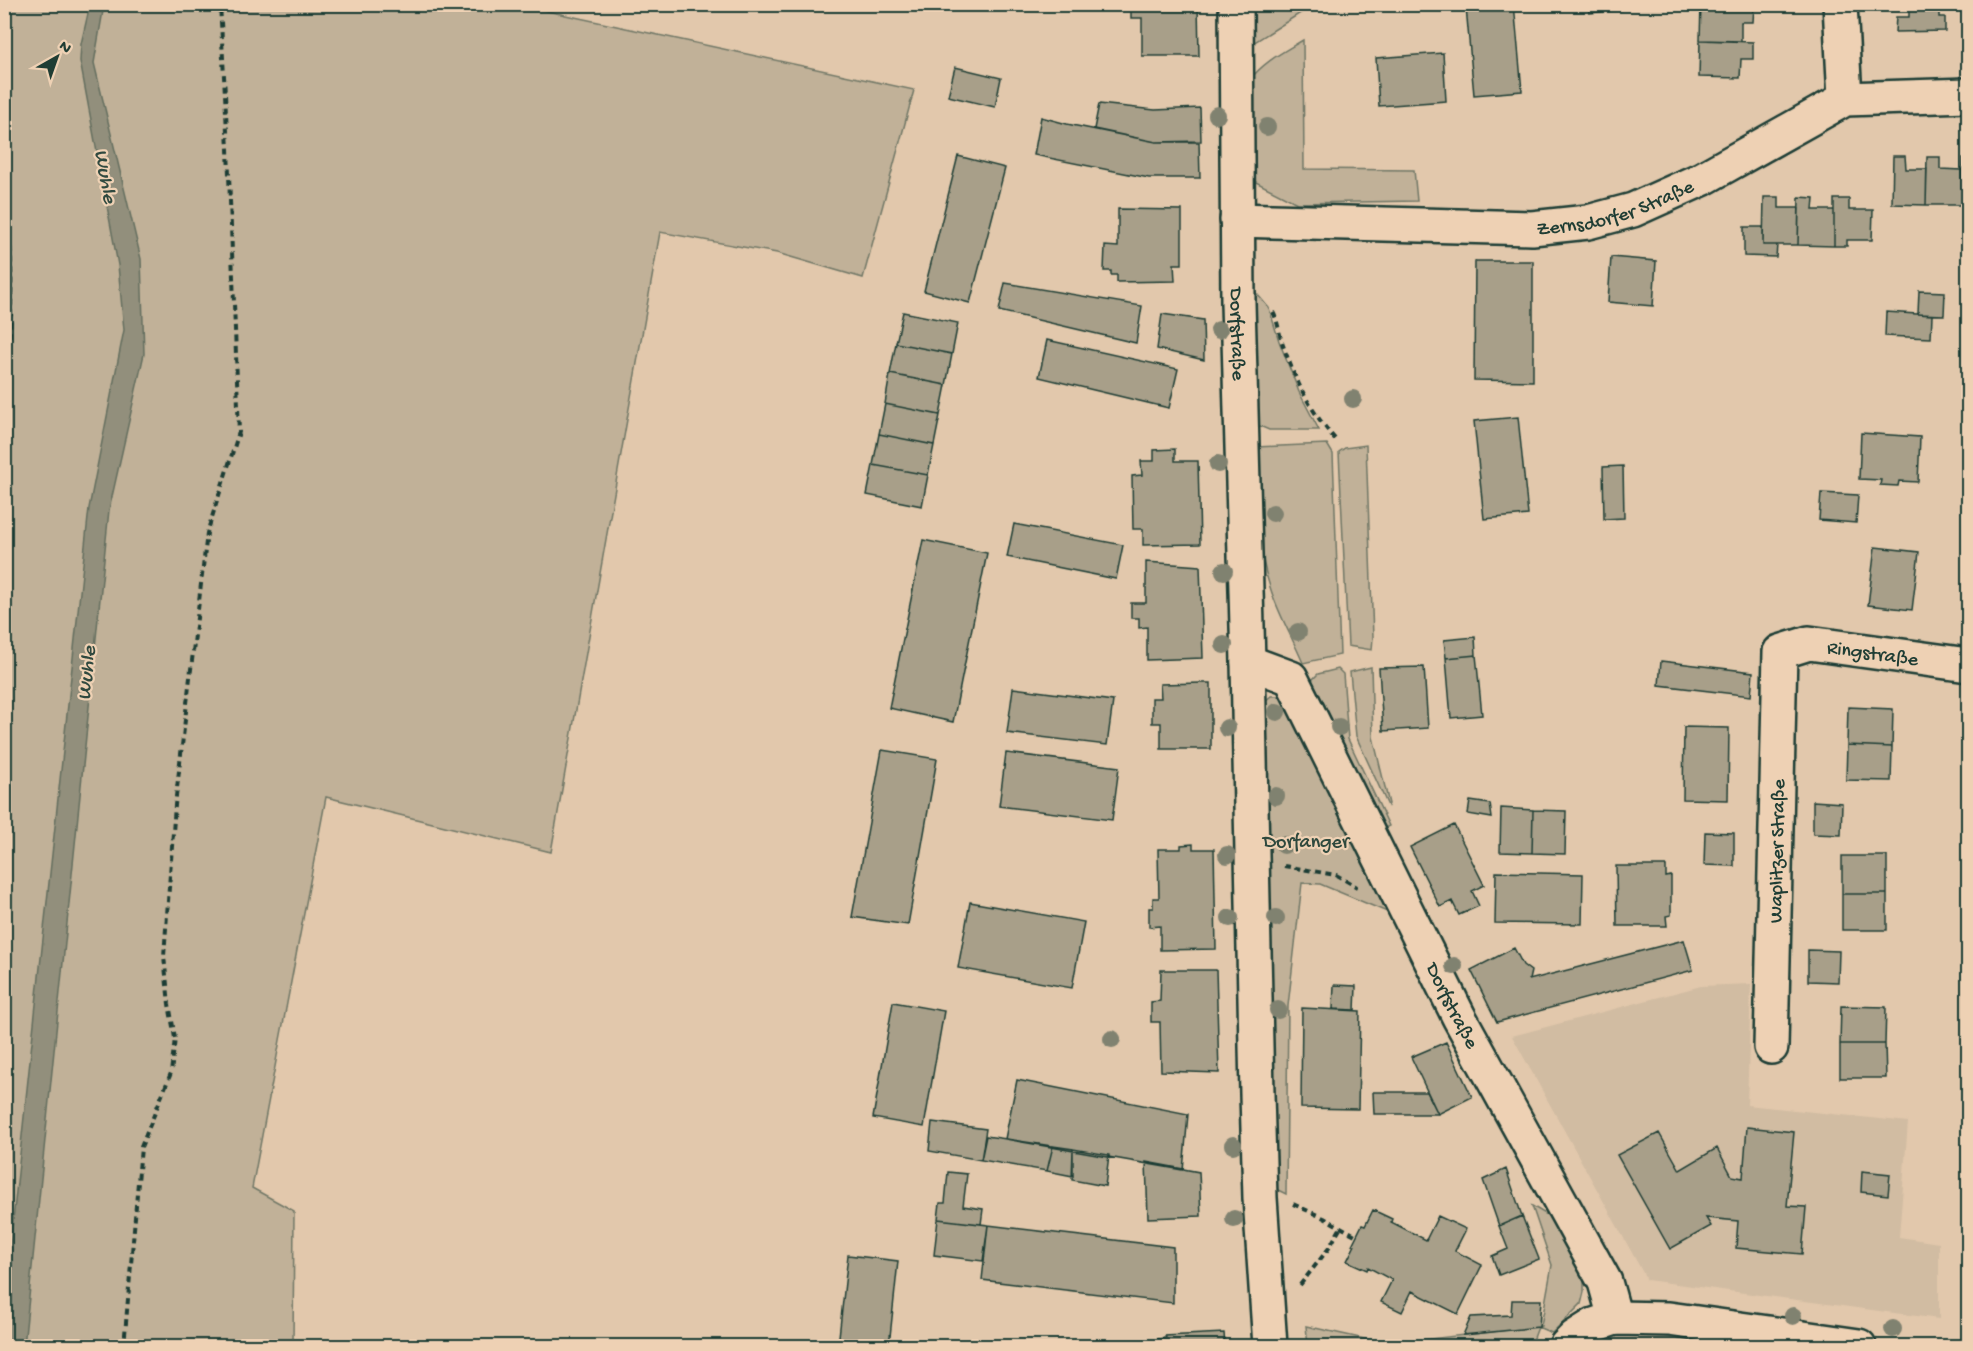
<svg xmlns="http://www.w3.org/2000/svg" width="1973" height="1351" font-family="'Gochi Hand',sans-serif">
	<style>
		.built { fill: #d1bca2 }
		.green { fill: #c1b198; stroke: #707766; stroke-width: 1.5 }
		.water { fill: #928f7b; stroke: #646e5f; stroke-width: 1.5 }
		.building { fill: #a89f89; stroke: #1f3d34; stroke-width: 1.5 }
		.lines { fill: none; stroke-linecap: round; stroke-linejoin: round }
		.minor-casing { stroke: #1f3d34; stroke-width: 38 }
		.path { stroke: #1f3d34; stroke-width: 4; stroke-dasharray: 6 4.5; stroke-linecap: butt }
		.minor { stroke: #eed1b4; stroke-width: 33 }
		.tree { fill: #808270 }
		.labels { text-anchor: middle; stroke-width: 4.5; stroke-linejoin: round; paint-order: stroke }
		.street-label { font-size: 20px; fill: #1f3d34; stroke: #eed1b4 }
		.park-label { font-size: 20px; fill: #2f493e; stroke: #eed1b4 }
		.water-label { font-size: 21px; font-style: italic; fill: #30493f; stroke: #eed1b4 }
	</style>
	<rect width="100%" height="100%" fill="#e2c8ac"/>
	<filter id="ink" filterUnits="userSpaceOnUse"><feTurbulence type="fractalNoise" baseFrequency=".0167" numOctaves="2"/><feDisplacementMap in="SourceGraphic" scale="12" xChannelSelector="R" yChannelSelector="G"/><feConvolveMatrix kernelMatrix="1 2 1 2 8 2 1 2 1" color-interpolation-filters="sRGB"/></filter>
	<g filter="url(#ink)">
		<!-- built -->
		<path class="built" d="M1751,984L1747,1105L1908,1122L1899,1237L1939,1243V1319L1647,1280L1512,1036L1701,986Z"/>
		<!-- green -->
		<path class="green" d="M4,5H519L914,90L863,278L777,253L660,232L551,852L326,797L252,1188L294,1211L293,1346H5Z
			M1250,5H1302V12L1250,45Z
			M1303,40L1304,169L1414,170L1417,201L1297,203L1250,179L1249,81C1263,62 1283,52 1303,40Z
			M1252,288L1269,308L1279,341L1299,392L1319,430H1269L1255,424Z
			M1327,444L1333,454L1340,655L1303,663C1293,639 1279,615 1271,590C1255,544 1257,495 1255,447Z
			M1366,445L1373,637L1372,650L1348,646L1339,452L1345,448Z
			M1371,667L1373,737L1389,804L1388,806L1356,736L1350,672Z
			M1338,669L1343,674L1348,739L1389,826L1383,829L1312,680L1318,674Z
			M1271,696H1281L1291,706L1392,914L1320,884L1302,883L1288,1006L1286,1194L1270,1186L1263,703Z
			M1532,1206L1559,1222L1578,1261L1584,1279V1292L1581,1304L1552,1333L1538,1327L1531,1346H1308L1306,1326L1387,1344L1541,1326L1552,1265Z"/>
		<!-- water -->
		<path class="water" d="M90,5H104L94,63L141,259L144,354L109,510L24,1346H5V1295L89,508L124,330L118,265L80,61L81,44Z"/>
		<!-- building -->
		<path class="building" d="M1131,4H1198L1199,56H1142V18H1131Z
			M1499,4H1514L1522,91L1474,95L1466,7Z
			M1588,4H1622V10L1589,13Z
			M1701,4L1754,5L1753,22H1741V41L1700,40Z
			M1909,4H1939V17H1945V31L1895,32L1896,17H1909Z
			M1700,40L1753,42V59H1741L1740,78L1699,77Z
			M1443,53L1446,101L1379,106L1376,58Z
			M955,67L1001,78L995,107L948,96Z
			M1099,104L1155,110L1200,108L1201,141L1156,142L1094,129Z
			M1041,117L1067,124L1156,142H1199L1200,178H1149L1034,155Z
			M958,156L1005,168L970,303L924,291Z
			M1893,156H1905L1906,169H1927L1926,205L1892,204Z
			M1927,157H1940V169L1962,170V205H1926Z
			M1963,158H1968V205H1962Z
			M1764,197H1779V208H1799L1798,245H1763Z
			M1799,197L1814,198L1813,210H1834V246L1798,245Z
			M1834,199H1849V210H1873L1872,240H1847V246H1834Z
			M1118,209L1182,210V264H1174L1175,281L1117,282V275H1111V271H1104L1105,246L1118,247Z
			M1744,227H1763V245H1777L1776,257L1744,256Z
			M1611,257L1656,261L1653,306L1608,302Z
			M1475,261H1533V381L1474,380Z
			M1005,283L1142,306L1136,343L999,311Z
			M1919,291L1945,292L1944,315L1918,314Z
			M903,312L958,323L952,354L896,343Z
			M1886,312L1932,315L1931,338L1885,336Z
			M1162,314L1203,320L1204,360L1157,349Z
			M1047,340L1178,369L1169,408L1039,377Z
			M896,343L952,354L946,385L890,374Z
			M890,374L946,385L940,415L885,404Z
			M885,404L940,415L934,445L879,434Z
			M1518,417L1528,515L1484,519L1474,421Z
			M1861,433L1920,437L1918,482L1899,481L1898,486L1880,485L1881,480L1859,479Z
			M879,434L934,445L928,475L873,465Z
			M1175,449V461H1198L1200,544L1143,545V529H1133L1132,476L1142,475L1141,461H1154V450Z
			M873,465L928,475L922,506L867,495Z
			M1623,466L1624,518L1604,519L1603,467Z
			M1821,493L1858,495L1856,523L1819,520Z
			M1014,524L1123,545L1116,579L1007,557Z
			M923,540L987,553L953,722L889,708Z
			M1875,547L1919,552L1912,610L1868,605Z
			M1146,562L1200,566L1203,658L1147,660V627L1139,628V618H1131V603H1146Z
			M1475,637L1476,655L1446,658L1444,640Z
			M1476,655L1482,715L1451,718L1446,658Z
			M1661,661L1753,672L1751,696L1659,685Z
			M1424,667L1428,728L1383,731L1379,668Z
			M1203,683H1211V749H1161V723H1152V698H1161L1160,684Z
			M1013,688L1113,701L1107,745L1007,733Z
			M1848,707L1893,709L1892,747L1847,745Z
			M1684,727L1729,728L1728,800L1683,799Z
			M1847,745L1892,747L1891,781L1846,780Z
			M882,750L937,759L908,925L852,917Z
			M1006,753L1119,767L1112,820L999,806Z
			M1470,801L1490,804L1492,818L1468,814Z
			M1813,801L1842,803L1841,835L1813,834Z
			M1501,808L1533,810L1532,853L1500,852Z
			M1533,810L1566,811L1565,854L1532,853Z
			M1454,825L1484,885L1472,891L1479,906L1459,915L1452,901L1440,907L1410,847Z
			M1705,832L1734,833V866L1704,865Z
			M1193,844V849H1214L1216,949L1160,950V926L1149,927V908H1153V898H1159L1158,849H1181V845Z
			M1842,856H1887V894H1842Z
			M1616,866H1666V877L1671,876V915L1666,916L1667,926H1617Z
			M1496,872L1583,874L1582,924L1495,923Z
			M1842,894H1887V930H1842Z
			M970,902L1084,922L1072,988L958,968Z
			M1684,940L1693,970L1497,1022L1471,970L1514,948L1523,965L1531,971L1529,980Z
			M1808,950L1839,951L1838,982L1808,981Z
			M1161,970H1216L1219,1073L1161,1071L1160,1022H1151V1002L1160,1001Z
			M1334,985L1356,986L1355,1010L1333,1009Z
			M893,1002L944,1011L924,1127L873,1118Z
			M1841,1006L1886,1007L1885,1044H1840Z
			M1302,1008L1360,1011L1358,1109L1301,1108Z
			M1446,1042L1472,1097L1438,1114L1411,1057Z
			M1840,1044H1885L1886,1078H1840Z
			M1017,1080L1188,1114L1183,1170L1005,1139Z
			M1373,1092H1427L1438,1114H1374Z
			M932,1122L986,1129L981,1160L929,1151Z
			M1747,1127L1794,1132L1787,1206L1806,1207L1802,1254L1736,1248L1738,1221L1706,1218L1711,1226L1670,1249L1617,1155L1659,1133L1680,1170L1717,1148L1732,1176L1743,1178Z
			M986,1136L1053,1146L1047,1171L981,1160Z
			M1053,1146L1073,1149V1176L1047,1171Z
			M1073,1149L1109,1155L1105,1186L1072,1180Z
			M1146,1162L1199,1172L1201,1216L1148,1218Z
			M1506,1169L1522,1216L1499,1226L1483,1180Z
			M1862,1171L1890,1174L1888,1195L1861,1192Z
			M948,1172L967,1174L963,1206L983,1209L981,1224L938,1219L940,1203H945Z
			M1373,1210L1392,1219L1391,1222L1426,1240L1438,1216L1466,1229L1455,1251L1482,1265L1458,1314L1412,1291L1402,1312L1381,1302L1392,1280L1368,1267L1367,1270L1347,1261L1355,1245H1352L1362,1225L1365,1226Z
			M1522,1216L1539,1259L1499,1275L1492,1256L1508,1249L1499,1226Z
			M938,1219L988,1225L983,1261L934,1255Z
			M988,1225L1173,1247V1303L982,1280Z
			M848,1255L898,1261L889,1346H838Z
			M1512,1300H1541L1539,1327L1463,1335L1471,1317L1511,1315Z
			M1224,1333L1225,1346H1159L1158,1339L1166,1338L1165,1336Z"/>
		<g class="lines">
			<defs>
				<g id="minor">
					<path id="s1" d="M1236,4L1238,303L1248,662L1257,1094L1260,1198L1270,1346"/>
					<path d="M1840,4L1845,99"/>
					<path id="s2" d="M1237,220L1532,228L1588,222L1633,210L1702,179L1845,99L1968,95"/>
					<path id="s3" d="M1248,662L1291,678L1459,1017L1605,1282L1615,1318"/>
					<path id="s4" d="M1771,1047L1780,652L1809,643L1968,665"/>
					<path d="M1566,1346L1575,1337L1594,1325L1615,1318L1669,1319L1859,1346"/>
				</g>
			</defs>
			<!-- minor casing -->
			<use href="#minor" class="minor-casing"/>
			<!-- path -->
			<path class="path" d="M4,195C18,272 8,352 4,430
				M1273,312C1279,323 1279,336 1284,348C1297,384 1310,410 1335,439
				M1284,866L1336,875L1357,887
				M1293,1204L1324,1218L1357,1236
				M1300,1285L1329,1248L1341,1227
				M124,1346L141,1147L171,1073L175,1038L169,1004L164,956L175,805L207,533L239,432L228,149L220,4
				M1481,1346L1500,1344L1536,1346"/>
			<!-- minor -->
			<use href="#minor" class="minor"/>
		</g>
		<!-- trees -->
		<g class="tree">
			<circle cx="1217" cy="115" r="9"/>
			<circle cx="1267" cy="127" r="9"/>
			<circle cx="1219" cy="330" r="9"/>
			<circle cx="1353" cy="399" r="9"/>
			<circle cx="1218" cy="464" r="9"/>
			<circle cx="1273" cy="513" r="9"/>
			<circle cx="1224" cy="571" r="9"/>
			<circle cx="1298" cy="632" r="9"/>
			<circle cx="1224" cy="645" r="9"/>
			<circle cx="1277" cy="712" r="9"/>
			<circle cx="1339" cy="727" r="9"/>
			<circle cx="1227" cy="728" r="9"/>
			<circle cx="1276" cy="796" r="9"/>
			<circle cx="1284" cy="845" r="9"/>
			<circle cx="1227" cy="855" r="9"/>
			<circle cx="1230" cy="918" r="9"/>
			<circle cx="1276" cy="918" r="9"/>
			<circle cx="1454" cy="966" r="9"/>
			<circle cx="1278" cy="1010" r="9"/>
			<circle cx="1112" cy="1039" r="9"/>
			<circle cx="1233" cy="1145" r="9"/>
			<circle cx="1234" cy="1219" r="9"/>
			<circle cx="1793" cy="1316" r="9"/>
			<circle cx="1893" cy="1329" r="9"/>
		</g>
	</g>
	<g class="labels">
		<!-- street labels -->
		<g class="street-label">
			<text dy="7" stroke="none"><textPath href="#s2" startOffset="381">Zernsdorfer Straße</textPath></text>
			<text dy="7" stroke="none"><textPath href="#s1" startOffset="330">Dorfstraße</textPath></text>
			<text dy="7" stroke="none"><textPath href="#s4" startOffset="490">Ringstraße</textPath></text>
			<text dy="7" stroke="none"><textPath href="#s4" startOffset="196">Waplitzer Straße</textPath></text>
			<text dy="7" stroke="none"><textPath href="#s3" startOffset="411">Dorfstraße</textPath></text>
		</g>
		<!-- park labels -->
		<g class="park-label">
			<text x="1306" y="847">Dorfanger</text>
		</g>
		<!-- water labels -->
		<g class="water-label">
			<text transform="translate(107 176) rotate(80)" y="7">Wuhle</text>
			<text transform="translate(85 673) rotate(-84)" y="7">Wuhle</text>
		</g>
	</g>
	<!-- margin -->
	<rect width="1973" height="1351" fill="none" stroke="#eed1b4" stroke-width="24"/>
	<rect x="12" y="12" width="1949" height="1327" fill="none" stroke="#1f3d34" stroke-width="2" filter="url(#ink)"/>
	<!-- north arrow -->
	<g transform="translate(57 57) rotate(40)" stroke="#eed1b4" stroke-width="4.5" paint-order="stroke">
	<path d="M0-4.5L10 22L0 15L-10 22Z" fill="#1f3d34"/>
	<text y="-9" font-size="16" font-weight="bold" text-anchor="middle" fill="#1f3d34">N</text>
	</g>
</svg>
